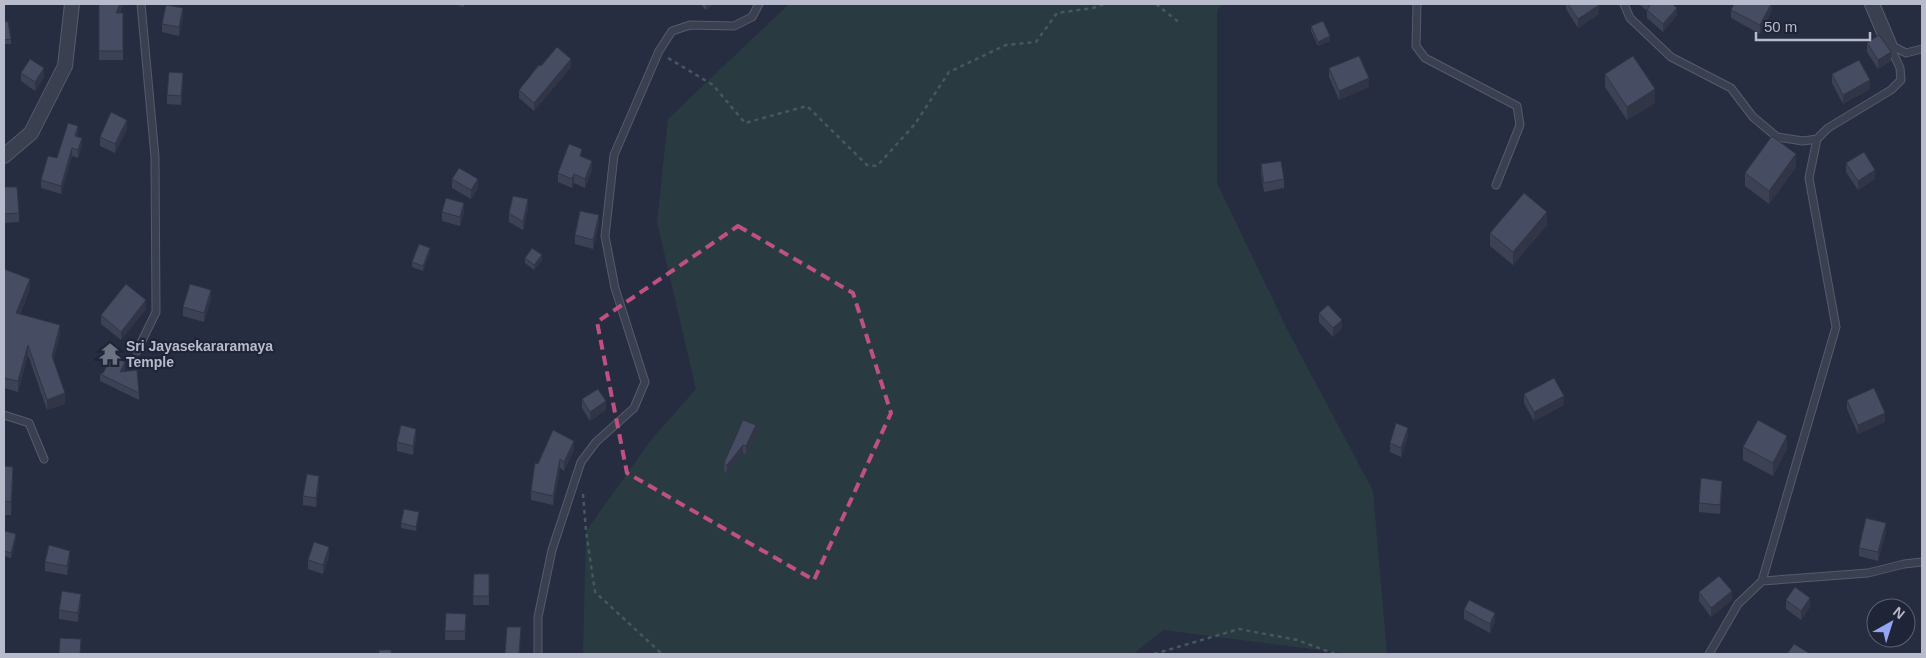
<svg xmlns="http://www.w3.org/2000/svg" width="1926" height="658" font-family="Helvetica,sans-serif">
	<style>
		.green { fill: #293a41 }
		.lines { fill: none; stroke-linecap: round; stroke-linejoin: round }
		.service-casing { stroke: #555b6b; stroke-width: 9 }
		.minor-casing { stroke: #555b6b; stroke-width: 16 }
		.path { stroke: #47575e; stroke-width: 2.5; stroke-dasharray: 4 4; stroke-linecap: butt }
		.service { stroke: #3b4050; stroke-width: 7 }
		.minor { stroke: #3b4050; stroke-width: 14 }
		.wall { fill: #3c4154 }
		.shaded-wall { fill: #313545 }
		.building { fill: #464c62; stroke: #313545 }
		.marked { fill: none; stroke: #be5182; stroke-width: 4; stroke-dasharray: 10 6; stroke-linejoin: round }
		.labels { text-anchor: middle; stroke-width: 4.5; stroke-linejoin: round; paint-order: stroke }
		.poi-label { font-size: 14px; font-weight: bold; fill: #b7bbcb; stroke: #1f2536; text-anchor: start }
	</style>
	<rect width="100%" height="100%" fill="#272d40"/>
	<!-- green -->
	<path class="green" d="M789,4H1221L1217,11V183L1288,331L1373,491L1387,654H1351L1163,630L1133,654H583L586,531L651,440L696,389L657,222L668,119Z"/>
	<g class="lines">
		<defs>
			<path id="service" d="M1417,4L1416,46L1425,58L1517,106L1520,125L1496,185
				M1624,4L1630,18L1671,57L1731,88L1753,117L1777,137L1803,141L1817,139
				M1889,44L1906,53L1922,49
				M137,351L156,312L155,157L141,4
				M4,415L29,423L44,459
				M1762,581L1836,327L1809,178L1817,139L1828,128L1891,90L1901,80L1900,68L1889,44
				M538,654V617L552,550L581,462L596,442L634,408L645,382L615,288L605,236L614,155L659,51L672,31L690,25L734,26L752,17L759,4
				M1709,654L1738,604L1762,581L1868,573L1904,564L1922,562"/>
			<path id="minor" d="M1872,4L1889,44
				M4,156L31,133L65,66L72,4"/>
		</defs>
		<!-- service casing -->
		<use href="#service" class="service-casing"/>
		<!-- minor casing -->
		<use href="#minor" class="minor-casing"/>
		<!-- path -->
		<path class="path" d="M1156,4L1180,23
			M668,58L713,85L745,123L807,106L867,165L877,166L915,124L949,72L1006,45L1036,42L1057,13L1093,8L1104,4
			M583,494L586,531L595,592L662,654
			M1154,654L1239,629L1297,640L1335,654"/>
		<!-- service -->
		<use href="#service" class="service"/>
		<!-- minor -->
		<use href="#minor" class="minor"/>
	</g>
	<!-- wall -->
	<path class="wall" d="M99,4H124L120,13H123V60H99Z
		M455,4H465L463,7Z
		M700,4H713L706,10Z
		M1566,4H1598L1599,14L1578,28L1566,9Z
		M1639,4H1672L1677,15L1663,32L1647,18V11Z
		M1772,4V10L1760,34L1731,18V10Z
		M183,17L179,36L162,32V24Z
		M4,22L11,39V44H4Z
		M1311,26L1330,41L1318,46L1311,31Z
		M1867,43L1891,61L1878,69L1867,52Z
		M541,66L571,67L534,111L519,98V90Z
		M1329,68L1369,87L1339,100L1329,77Z
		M21,73L44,77L35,91L21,81Z
		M1605,74L1655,103L1627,120L1605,87Z
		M1832,74L1870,89L1843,104L1832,83Z
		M183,82L181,105L167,104V95Z
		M127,129L115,153L100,146V137Z
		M78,134L77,136L82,145L78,158L72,156L61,194L41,188V180Z
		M582,157L592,170L585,188L574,183L572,188L558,182V173Z
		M1846,163L1875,179L1858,190L1846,172Z
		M1261,164L1284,179V188L1264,192L1261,173Z
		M1796,167L1769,204L1745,186V173Z
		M452,179L478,188L471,199L452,188Z
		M4,187L19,213V222L4,223Z
		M528,208L523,230L509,222V213Z
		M442,212H464L460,226L442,221Z
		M599,224L593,249L575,244V235Z
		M1547,225L1513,265L1490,246V233Z
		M430,252L423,271L412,267V262Z
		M525,258L542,260L534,270L525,263Z
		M4,269L30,289L20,314L60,335L53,360L65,404L47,410L28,355L18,392L4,388Z
		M211,299L204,322L183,316V307Z
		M146,309L121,340L101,324V315Z
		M1319,313L1342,328L1333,337L1319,322Z
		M125,369L124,371L139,393V400L100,381V374Z
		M1524,394L1564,405L1534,421L1524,403Z
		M582,399L606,410L590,421L582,408Z
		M1847,400L1885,422L1858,434L1847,409Z
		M756,434L746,454L743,453L727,473L724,471V463Z
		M1408,436L1401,457L1390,452V443Z
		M416,438L413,455L397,451V442Z
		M1743,447L1787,449L1773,476L1743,460Z
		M574,450L564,471L560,468L553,505L531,500V491L538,464Z
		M4,466L13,480L11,515H4Z
		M319,485L316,507L303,505V496Z
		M1722,490L1720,514L1699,512V503Z
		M419,516L416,531L401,528V523Z
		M1886,532L1878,561L1859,556V548Z
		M4,536L16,539L11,558L4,556Z
		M329,556L323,574L308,569V560Z
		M70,560L67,575L45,571V562Z
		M474,574H489V605H473Z
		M1699,592L1732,600L1711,617L1699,601Z
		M1786,600L1810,607L1801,620L1786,609Z
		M81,603L78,622L59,619V610Z
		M1464,610L1495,622L1490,633L1464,619Z
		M446,613L466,614L465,640H445Z"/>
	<!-- shaded-wall -->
	<path class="shaded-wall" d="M120,4H124L116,22V13Z
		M706,4H713L706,10Z
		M1771,4H1772V10L1760,34V25Z
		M1599,5V14L1578,28V19Z
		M183,8V17L179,36V27Z
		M1677,8V15L1663,32V24Z
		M1330,36V41L1318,46V42Z
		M1891,52V61L1878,69V60Z
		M571,59V67L534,111V103Z
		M44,68V77L35,91V82Z
		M183,73V82L181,105V96Z
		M1369,78V87L1339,100V91Z
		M1870,80V89L1843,104V95Z
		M1655,89V103L1627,120V107Z
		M127,120V129L115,153V144Z
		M78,126V134L75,143V136Z
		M82,138V145L78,158V150Z
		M72,148V156L61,194V186Z
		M1796,154V167L1769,204V191Z
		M592,161V170L585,188V179Z
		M1875,170V179L1858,190V181Z
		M574,174V183L572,188V179Z
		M478,179V188L471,199V190Z
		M528,199V208L523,230V222Z
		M464,203V212L460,226V217Z
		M1547,212V225L1513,265V252Z
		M599,215V224L593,249V240Z
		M430,248V252L423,271V266Z
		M542,255V260L534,270V265Z
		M30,279V289L16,323V313Z
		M211,290V299L204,322V313Z
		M146,300V309L121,340V332Z
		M1342,320V328L1333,337V328Z
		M60,325V335L52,366V356Z
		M28,345V355L18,392V381Z
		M125,362V369L120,379V372Z
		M65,393V404L47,410V400Z
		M1564,396V405L1534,421V412Z
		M606,401V410L590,421V412Z
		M1885,413V422L1858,434V425Z
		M756,425V434L746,454V446Z
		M1408,428V436L1401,457V448Z
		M416,429V438L413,455V446Z
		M1787,436V449L1773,476V463Z
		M574,441V450L564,471V462Z
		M743,445V453L727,473V465Z
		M560,459V468L553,505V496Z
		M13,467V480L11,515V502Z
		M319,476V485L316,507V498Z
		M1722,481V490L1720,514V505Z
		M419,512V516L416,531V527Z
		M1886,523V532L1878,561V552Z
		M16,534V539L11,558V553Z
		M329,547V556L323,574V565Z
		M70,551V560L67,575V566Z
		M1732,591V600L1711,617V608Z
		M81,594V603L78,622V613Z
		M1810,598V607L1801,620V611Z
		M1495,613V622L1490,633V624Z"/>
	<!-- building -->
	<path class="building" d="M99,4H120L116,13H123V51H99Z
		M1568,4H1598L1599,5L1578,19Z
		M1647,4H1672L1677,8L1663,24L1647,10L1650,6Z
		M1734,4H1771L1760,25L1731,10Z
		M166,5L183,8L179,27L162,24Z
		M8,21L11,39L4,40V22Z
		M1323,21L1330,36L1318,42L1311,26Z
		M1879,35L1891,52L1878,60L1867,43Z
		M557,47L571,59L534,103L519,90L539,65L541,66Z
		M1359,56L1369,78L1339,91L1329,68Z
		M1633,56L1655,89L1627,107L1605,74Z
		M30,59L44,68L35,82L21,73Z
		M1859,60L1870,80L1843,95L1832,74Z
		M169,72L183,73L181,96L167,95Z
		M111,112L127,120L115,144L100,137Z
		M68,123L78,126L75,136L82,138L78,150L72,148L61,186L41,180L48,156L57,158Z
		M1772,136L1796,154L1769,191L1745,173Z
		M569,144L582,149L580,156L592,161L585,179L574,174L572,179L558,173Z
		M1864,152L1875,170L1858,181L1846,163Z
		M1281,161L1284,179L1264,183L1261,164Z
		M459,168L478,179L471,190L452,179Z
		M4,187H17L19,213L4,214Z
		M1524,193L1547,212L1513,252L1490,233Z
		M513,196L528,199L523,222L509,213Z
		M446,198L464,203L460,217L442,212Z
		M580,211L599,215L593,240L575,235Z
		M419,244L430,248L423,266L412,262Z
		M532,248L542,255L534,265L525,258Z
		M4,269L30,279L16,313L60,325L52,356L65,393L47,400L28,345L18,381L4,378Z
		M126,284L146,300L121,332L101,315Z
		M190,284L211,290L204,313L183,307Z
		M1328,305L1342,320L1333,328L1319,313Z
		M112,356L125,362L120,372L137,370L139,393L100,374L103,373Z
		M1554,378L1564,396L1534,412L1524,394Z
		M1874,388L1885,413L1858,425L1847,400Z
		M598,389L606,401L590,412L582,399Z
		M743,420L756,425L746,446L743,445L727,465L724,463Z
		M1758,420L1787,436L1773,463L1743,447Z
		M1396,423L1408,428L1401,448L1390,443Z
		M401,425L416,429L413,446L397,442Z
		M553,430L574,441L564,462L560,459L553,496L531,491L535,463L538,464Z
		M4,466L13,467L11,502L4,501Z
		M307,474L319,476L316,498L303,496Z
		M1701,478L1722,481L1720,505L1699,503Z
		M404,509L419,512L416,527L401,523Z
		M1866,518L1886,523L1878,552L1859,548Z
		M5,531L16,534L11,553L4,551V536Z
		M314,542L329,547L323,565L308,560Z
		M49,545L70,551L67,566L45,562Z
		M474,574H489V596H473Z
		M1719,576L1732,591L1711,608L1699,592Z
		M1795,587L1810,598L1801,611L1786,600Z
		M62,591L81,594L78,613L59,610Z
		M1469,600L1495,613L1490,624L1464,610Z
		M446,613L466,614L465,631H445Z
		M507,627H521L519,654H505Z
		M60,638L81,639L80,654H59Z
		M1794,644L1809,653V654H1787Z
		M379,650H391V654H379Z"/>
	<!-- marked area -->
	<path class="marked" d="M738,226L853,293L891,413L814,580L627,473L597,322Z"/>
	<!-- icons -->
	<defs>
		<symbol id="temple-bare" viewBox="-9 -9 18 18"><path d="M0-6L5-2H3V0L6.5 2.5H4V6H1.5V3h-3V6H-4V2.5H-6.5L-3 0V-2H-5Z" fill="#6b7280" stroke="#1f2536" stroke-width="2.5" paint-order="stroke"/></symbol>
	</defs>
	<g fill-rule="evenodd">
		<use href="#temple-bare" x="94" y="338" width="32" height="32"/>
	</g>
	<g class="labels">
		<!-- poi labels -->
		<g class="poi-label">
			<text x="126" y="351">Sri Jayasekararamaya<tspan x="126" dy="16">Temple</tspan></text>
		</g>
	</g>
	<!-- border -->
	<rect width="1926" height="658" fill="none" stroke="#b7bbcb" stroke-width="10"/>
	<!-- north arrow -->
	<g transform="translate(1891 623) rotate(39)"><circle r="24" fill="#1f2536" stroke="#5c6172"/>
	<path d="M0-4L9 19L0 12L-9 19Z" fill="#92a6f5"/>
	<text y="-8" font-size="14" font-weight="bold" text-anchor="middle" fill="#b7bbcb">N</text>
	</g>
	<!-- scale -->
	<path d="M1756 32v8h114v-8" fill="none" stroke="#b7bbcb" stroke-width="2.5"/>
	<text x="1764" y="32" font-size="15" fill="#b7bbcb" stroke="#1f2536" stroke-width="4" paint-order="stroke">50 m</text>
</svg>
